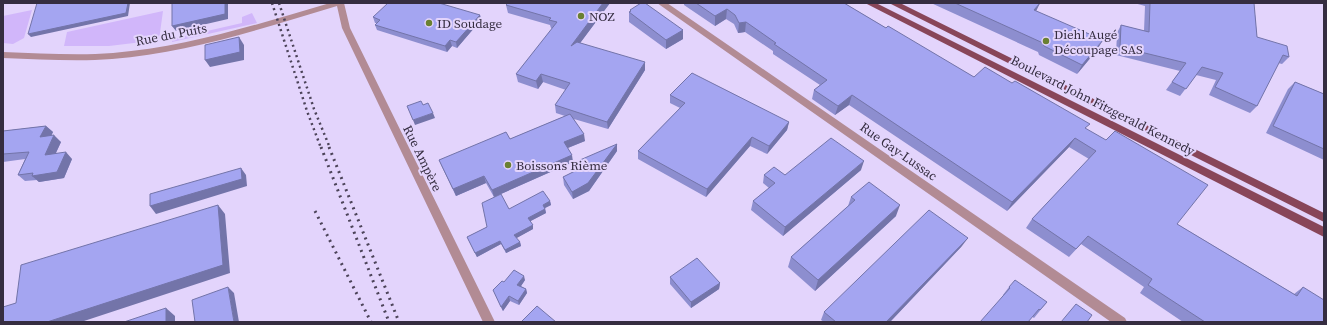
<svg xmlns="http://www.w3.org/2000/svg" width="1327" height="325" font-family="'Source Serif 4',serif">
	<style>
		.green { fill: #d1b6fa }
		.lines { fill: none; stroke-linecap: round; stroke-linejoin: round }
		.street { fill: #b28b94; fill-rule: evenodd }
		.primary { fill: #884659; fill-rule: evenodd }
		.rail-far1 { stroke: #4c4359; stroke-width: 2.5; stroke-dasharray: 2 3.5; stroke-linecap: butt }
		.rail { stroke: #4c4359; stroke-width: 3; stroke-dasharray: 2 4.5; stroke-linecap: butt }
		.wall { fill: #8d8ecf }
		.shaded-wall { fill: #7374a9 }
		.building { fill: #a4a5f1; stroke: #7374a9 }
		.poi-dot { fill: #6a8031; stroke: #e3d4fc; stroke-width: 1.5 }
		.labels { text-anchor: middle; stroke-width: 4; stroke-linejoin: round; paint-order: stroke }
		.poi-label { font-size: 13px; fill: #352d40; stroke: #e3d4fc; text-anchor: start }
		.street-label { font-size: 13px; fill: #352d40; stroke: #e3d4fc }
	</style>
	<rect width="100%" height="100%" fill="#e3d4fc"/>
	<!-- green -->
	<path class="green" d="M32,10L24,38L13,44L3,43V16Z
		M163,11L159,40L109,46H64L67,32Z
		M252,13L257,23L172,42V39L242,23V17Z"/>
	<g class="lines">
		<!-- street -->
		<path class="street" d="M330,3H344L350,28L495,322H483L342,28L337,6C263,28 189,53 112,59C76,62 39,59 3,58V52C40,53 76,56 113,53C187,47 258,24 330,3Z
			M657,3H667L1125,318L1127,322H1111Z"/>
		<!-- primary -->
		<path class="primary" d="M865,3H876L1324,227V237Z
			M889,3H900L1324,213V222Z"/>
		<!-- rail-far1 -->
		<path class="rail-far1" d="M272,3L307,111L321,148
			M279,3L314,109L330,148"/>
		<!-- rail -->
		<path class="rail" d="M321,147L389,322
			M329,147L399,322
			M315,211L371,322"/>
	</g>
	<!-- wall -->
	<path class="wall" d="M507,3H610L580,43L645,70L608,129L574,119L585,141L568,148L573,162L494,197L486,183L456,196L442,167L439,160L510,139L565,116L556,113L555,105L566,90L543,82L538,89L518,82L516,74L552,29L551,28L550,25L508,13L506,5L508,3Z
		M684,3H844L886,28L974,77L1086,129L1177,224L1294,294L1303,287L1324,322H1183L1140,293L1144,287L1081,244L1069,257L1026,228L1032,219L1089,159L1069,147L1007,211L849,105L835,115L812,99L814,90L820,85L773,54V51L745,32L738,33L734,24L726,19L715,26L684,5Z
		M931,3H1040L1036,11L1097,50L1077,74L1039,55L1038,52Z
		M1134,3H1254L1257,37L1289,57L1282,64L1278,63L1257,106L1250,113L1209,95L1216,80L1196,75L1180,96L1166,90L1180,71L1116,55L1117,33L1121,25L1144,31L1145,6Z
		M630,10L683,30V39L666,49L629,22V12H630Z
		M480,15L481,20L457,48L452,46L447,52L377,30L375,25L377,23H375L373,17Z
		M1295,82L1324,94V160L1266,133L1288,89Z
		M670,95L789,122L787,130L767,154L750,146L706,197L638,159V151L680,108L670,103Z
		M46,126L53,132L51,136L61,142L56,153L72,159L64,178L39,182L37,180L25,181L18,175L25,159L3,162V131Z
		M617,151L589,191L573,199L564,185L563,177L581,168L580,160Z
		M861,170L783,236L751,210L753,201L769,188L763,183L764,175H785Z
		M851,197L896,216L815,291L788,267L791,257L848,206Z
		M550,201L551,205L545,208L546,213L530,221L533,229L516,238L520,242L521,246L506,253L501,244L477,257L467,237L487,227Z
		M962,246L890,322H824L821,320L824,312Z
		M670,277L720,283L719,289L691,308L670,284Z
		M525,280L521,286L526,289L527,293L519,305L510,301L503,311L493,290L504,282Z
		M1009,287L1047,302L1034,318L1003,295Z"/>
	<!-- shaded-wall -->
	<path class="shaded-wall" d="M128,3H130L128,16L31,37L28,34Z
		M225,3H228V19L176,31L172,26Z
		M603,3H610L572,54L571,46Z
		M1040,3L1035,13L1034,10Z
		M727,9L726,19L715,26V16Z
		M480,15L481,20L457,48L456,42Z
		M746,22L745,32L738,33L739,23Z
		M683,30V39L666,49V40Z
		M239,37L244,45V60L210,67L205,60Z
		M450,40L452,46L447,52L445,46Z
		M1103,40L1097,50L1077,74L1082,65Z
		M645,62V70L608,129L607,122Z
		M541,74L543,82L538,89L536,81Z
		M852,95L849,105L835,115L838,106Z
		M433,113L435,118L415,125L413,120Z
		M789,122L787,130L767,154L769,146Z
		M46,126L53,132L47,144L40,137Z
		M584,134L585,141L565,149L564,142Z
		M54,135L61,142L52,161L45,155Z
		M752,137L750,146L706,197L707,189Z
		M1075,138L1069,147L1007,211L1012,202Z
		M617,144V151L589,191L573,199L572,192Z
		M66,152L72,159L64,178L39,182L32,176Z
		M572,155L573,162L494,197L492,190Z
		M864,161L861,170L783,236L785,227Z
		M241,168L246,175L247,186L156,214L150,206Z
		M484,176L486,183L456,196L453,189Z
		M550,201L551,205L543,209V205Z
		M218,205L225,214L230,273L81,322H47Z
		M900,205L896,216L815,291L818,280Z
		M545,209L546,213L529,222L528,218Z
		M533,225V229L515,239L514,235Z
		M968,238L962,246L890,322H886Z
		M500,241L501,244L477,257L475,253Z
		M520,242L521,246L506,253L505,250Z
		M524,276L525,280L519,289L517,285Z
		M720,283L719,289L691,308V302Z
		M228,287L234,293L239,322H234Z
		M526,289L527,293L519,305L518,301Z
		M509,296L510,301L503,311L501,307Z
		M166,308L175,316V322H166Z"/>
	<!-- building -->
	<path class="building" d="M37,3H128L126,13L28,34Z
		M172,3H225V14L172,26Z
		M388,3H439L480,15L456,42L450,40L445,46L375,25L380,20L373,17Z
		M508,3H603L571,46L577,42L645,62L607,122L555,105L570,83L541,74L536,81L516,74L557,22L549,20L551,18L506,5Z
		M641,3H645L683,30L666,40L629,12L631,11L630,10Z
		M696,3H844L886,28L888,26L974,77L985,67L1012,83L1015,81L1090,124L1085,128L1106,140L1115,131L1208,185L1177,224L1297,296L1303,287L1324,300V322H1205L1148,285L1152,279L1088,236L1076,249L1032,219L1096,151L1075,138L1012,202L852,95L838,106L814,90L827,80L774,44L776,43L746,22L739,23L735,15L727,9L715,16Z
		M955,3H1040L1034,10L1103,40L1082,65L1044,46L1043,43Z
		M1150,3H1254L1257,37L1287,46L1289,57L1283,55L1257,106L1215,87L1223,73L1202,67L1186,89L1172,82L1186,63L1120,47L1121,25L1149,32Z
		M239,37L240,52L205,60V45Z
		M692,73L789,122L769,146L752,137L707,189L638,151L685,103L670,95Z
		M1295,82L1324,94V149L1273,126Z
		M421,101L423,105L428,103L433,113L413,120L407,106Z
		M570,114L584,134L564,142L572,155L492,190L484,176L453,189L439,160L506,132L510,139Z
		M46,126L40,137L54,135L45,155L66,152L57,172L32,176L33,173L18,175L29,152L3,154V131Z
		M831,138L864,161L785,227L753,201L775,183L764,175L774,167L785,175Z
		M617,144L588,183L572,192L563,177L583,167L580,160Z
		M241,168L242,179L150,206V194Z
		M869,182L900,205L818,280L791,257L855,200L851,197Z
		M543,191L550,201L543,205L545,209L528,218L533,225L514,235L520,242L505,250L500,241L475,253L467,237L487,227L482,203L501,194L509,209Z
		M218,205L223,265L47,322H3V307L16,303L21,265Z
		M929,210L968,238L886,322H836L824,312Z
		M697,258L720,283L691,302L670,277Z
		M514,270L524,276L517,285L526,289L518,301L509,296L501,307L493,290L502,281L504,282Z
		M1015,280L1047,302L1040,310L1039,309L1028,322H980L1010,288L1009,287Z
		M228,287L234,322H195L192,300Z
		M1076,304L1092,315L1087,322H1061Z
		M537,306L556,322H524L522,321Z
		M166,308V322H124Z"/>
	<!-- markers -->
	<g class="poi-dot">
		<circle cx="581" cy="16" r="4"/>
		<circle cx="429" cy="23" r="4"/>
		<circle cx="1046" cy="41" r="4"/>
		<circle cx="508" cy="165" r="4"/>
	</g>
	<g class="labels">
		<!-- poi labels -->
		<g class="poi-label">
			<text x="589" y="21">NOZ</text>
			<text x="437" y="28">ID Soudage</text>
			<text x="1054" y="39">Diehl Augé<tspan x="1054" dy="15">Découpage SAS</tspan></text>
			<text x="516" y="170">Boissons Rième</text>
		</g>
		<!-- street labels -->
		<g class="street-label">
			<text transform="translate(171 34) rotate(-11)" y="5">Rue du Puits</text>
			<text transform="translate(1103 105) rotate(27)" y="5">Boulevard John Fitzgerald Kennedy</text>
			<text transform="translate(899 151) rotate(35)" y="5">Rue Gay-Lussac</text>
			<text transform="translate(423 158) rotate(64)" y="5">Rue Ampère</text>
		</g>
	</g>
	<!-- border -->
	<rect width="1327" height="325" fill="none" stroke="#352d40" stroke-width="8"/>
</svg>
